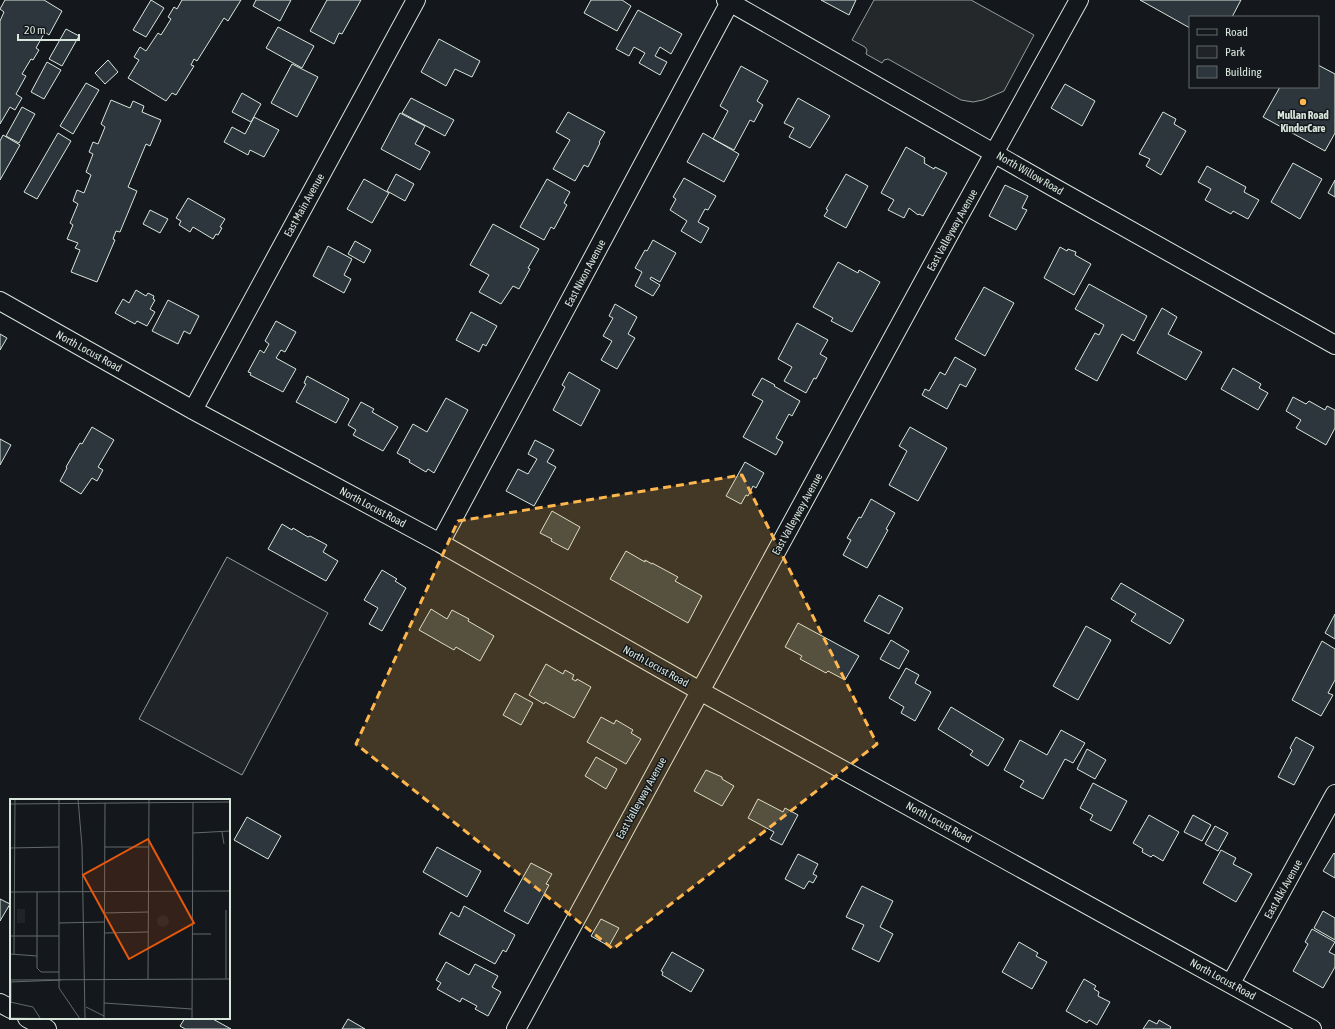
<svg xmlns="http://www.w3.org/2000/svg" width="1335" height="1029" font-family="'Asap Condensed',sans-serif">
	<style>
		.green { fill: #202428; stroke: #939e99 }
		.parking { fill: #24282b; stroke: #939e99 }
		.building { fill: #2c363c; stroke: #d8e6dc }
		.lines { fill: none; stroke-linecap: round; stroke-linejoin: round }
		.street-casing { stroke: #d8e6dc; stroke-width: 20 }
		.street { stroke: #14181c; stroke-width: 18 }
		.marked { fill: #ffb74d; fill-opacity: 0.2; stroke: #ffb74d; stroke-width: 3; stroke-dasharray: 8 5; stroke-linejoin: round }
		.poi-dot { fill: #ffb74d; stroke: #14181c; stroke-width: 1.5 }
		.labels { text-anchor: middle; stroke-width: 3; stroke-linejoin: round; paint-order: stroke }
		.poi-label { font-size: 11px; font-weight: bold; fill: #d8e6dc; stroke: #14181c }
		.street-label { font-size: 11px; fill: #d8e6dc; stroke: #14181c }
		.inset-road { fill: none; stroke: #626a69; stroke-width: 1 }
		.view { fill: #e8590c; fill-opacity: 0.15; stroke: #e8590c; stroke-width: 2 }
		.inset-edge { fill: none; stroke: #d8e6dc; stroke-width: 2 }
	</style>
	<rect width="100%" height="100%" fill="#14181c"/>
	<!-- green -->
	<path class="green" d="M227,557L328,613L242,775L139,719Z"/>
	<!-- parking -->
	<path class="parking" d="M874,0H971L1034,35L1004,91L983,100L973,102L961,100L888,59L884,60L882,63L866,54L867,50L865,47L852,40Z"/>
	<!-- building -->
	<path class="building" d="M5,0H44L62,11L49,35L45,32L36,48L39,50L33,60L31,59L22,74L26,76L16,94L22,98L15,110L10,107L0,124V21L4,12L0,9Z
		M151,0L164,8L146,37L133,30Z
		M182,0H241L228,21L224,18L197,61L194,59L191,65L194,66L176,95L172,93L166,101L128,78L139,60L134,57L140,47L146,51L158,33L161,35L171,19L168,17L174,7L177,9Z
		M256,0H291L280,21L253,6Z
		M327,0H361L342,34L339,33L334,44L310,31Z
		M591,0H622L631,6L617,31L584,13Z
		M821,0H856L849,15Z
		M1140,0H1241L1232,17H1190V28Z
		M638,10L682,34L671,54L660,47L655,56L667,62L660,75L639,63L645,53L634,47L629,56L616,49Z
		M278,27L314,46L302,68L266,48Z
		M66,29L79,36L62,66L49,59Z
		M439,39L480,61L472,77L455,69L446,86L421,72Z
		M108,60L118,72L105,84L95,73Z
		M47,62L61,70L44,99L31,92Z
		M292,64L318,77L297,117L271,103Z
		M1318,65L1335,74V133L1325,151L1263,117L1280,87H1318Z
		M741,66L768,81L757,101L763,105L754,122L750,120L734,150L713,139L728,111L720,106Z
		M86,83L99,90L73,134L60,126Z
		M1065,84L1095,101L1082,126L1051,108Z
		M242,93L261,104L251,122L232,112Z
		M411,98L454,120L445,136L402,113Z
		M798,98L830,116L810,148L789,137L794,128L784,123Z
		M111,100L130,108L133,101L144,106L142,112L161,120L150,146L146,144L128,187L137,191L120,232L116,231L113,239L115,240L97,282L71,272L80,250L75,248L78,243L67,239L73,225L70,223L78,204L73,201L77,190L84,193L91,175L86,172L93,154L89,152L93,142L98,144L105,127L101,124Z
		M22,107L35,114L19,143L6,136Z
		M568,112L605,132L599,142L600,143L588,167L584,165L575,181L553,169L570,140L556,132Z
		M1163,112L1176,119L1174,124L1186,131L1161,175L1146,166L1150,159L1139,154Z
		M400,113L425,126L415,144L430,152L420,170L381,149Z
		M254,117L279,130L264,157L250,150L248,155L224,142L232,127L245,134Z
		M58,133L71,141L37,199L24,192Z
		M703,133L739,154L724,182L687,162Z
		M3,135L20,145L0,180V141Z
		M906,147L925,158L924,160L925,161L924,163L934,169L935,167L947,173L923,216L919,214L918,215L909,208L904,218L888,210L894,200L881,193Z
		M1293,163L1322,179L1300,219L1271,202Z
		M1207,166L1246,187L1244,192L1259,200L1248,219L1233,211L1231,214L1205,200L1211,189L1198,182Z
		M396,174L414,184L405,201L387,191Z
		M846,174L868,186L846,228L824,216L828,210L826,209Z
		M684,178L716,196L708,210L705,209L698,222L709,228L701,243L681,231L687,221L670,210L676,199L673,197Z
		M364,179L389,193L372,223L347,209Z
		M547,179L570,192L564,203L567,205L554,229L551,227L544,240L520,227Z
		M1335,180V197L1328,193Z
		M1005,185L1028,196L1022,208L1027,210L1016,230L989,216Z
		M188,198L225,219L220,227L222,228L218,235L216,234L213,239L193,227L190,232L179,225L181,221L176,218Z
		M150,210L168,219L160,233L143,224Z
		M493,224L539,249L528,268L530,269L519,289L513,286L501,304L479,292L489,275L470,265Z
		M653,240L676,253L660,282L651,277L650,279L660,285L653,296L635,286L642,272L635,268L645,250L647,251Z
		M355,241L371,250L364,263L348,254Z
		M328,246L352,259L344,275L351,279L344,293L313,276Z
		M1060,247L1067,251L1068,249L1076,252L1075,255L1091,264L1074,295L1044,278Z
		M838,262L858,273L859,270L880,282L852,332L831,321L833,318L813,307Z
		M1089,284L1147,316L1134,341L1122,334L1097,381L1075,369L1095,333L1099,335L1104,325L1075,309Z
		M984,287L1014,303L985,356L955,339Z
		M136,290L146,296L148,293L154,296L153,299L155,300L150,309L155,312L147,326L137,321L135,324L115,313L123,299L129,303Z
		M168,300L199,316L190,334L184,331L178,344L152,331Z
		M615,304L637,317L628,334L635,338L617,369L601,360L612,341L603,336L613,318L609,316Z
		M1162,308L1177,317L1168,334L1202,352L1186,380L1137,353Z
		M471,312L497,326L486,346L483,344L479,352L456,340Z
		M276,321L296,332L285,352L281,350L276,358L296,369L283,392L250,375L251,373L248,372L260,350L264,353L269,344L265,341Z
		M797,323L828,340L820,354L827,358L816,379L814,378L806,393L784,381L792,367L778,359Z
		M0,334L7,338L0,350Z
		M955,357L976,369L966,387L960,384L947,409L922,395L925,389L929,391L940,372L945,375Z
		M1233,368L1261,384L1259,388L1268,393L1258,410L1221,389Z
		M569,372L600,390L581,426L553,410L565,387L562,385Z
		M307,376L349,399L336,423L296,402L306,384L304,383Z
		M762,378L775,385L774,386L800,401L792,416L789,414L776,438L783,442L776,455L743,437L763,401L752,395Z
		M1293,397L1306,404L1309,401L1325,410L1327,406L1335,410V428L1326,445L1296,428L1301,420L1286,411Z
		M446,398L468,410L434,473L428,469L426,472L409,462L410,460L397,453L413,424L427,432Z
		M361,402L374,409L372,412L398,427L383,451L353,435L356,430L348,425Z
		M92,427L114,440L98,467L103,470L97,481L92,478L81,494L60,481L67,468L66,467L80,443L82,444Z
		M910,427L947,448L918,501L889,485L907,451L899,446Z
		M0,439L11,445L0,465Z
		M535,440L554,450L547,462L556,467L534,506L506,491L518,469L528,474L537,459L528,454Z
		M745,462L764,473L756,488L753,486L748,496L746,495L741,504L726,496Z
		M871,499L895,513L886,529L888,530L867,568L843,555L851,540L847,538L859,517L861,518Z
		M552,511L580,527L568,550L551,541L552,539L540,533Z
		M282,524L292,530L293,528L308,537L310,536L327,545L323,552L338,561L326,581L268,549Z
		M626,551L645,562V560L652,564V563L678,577L675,581L702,596L688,623L610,579Z
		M382,570L397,579L395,581L406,588L382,631L369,624L378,608L364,600Z
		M1121,583L1184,620L1170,644L1131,621L1136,614L1111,599Z
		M879,595L903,608L889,634L864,621Z
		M431,609L447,619L452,610L469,619L468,621L494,636L480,661L456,647L454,650L419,630Z
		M1335,614V639L1325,633Z
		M798,623L859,656L845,680L828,671L826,673L800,659L802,656L785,647Z
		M1086,626L1111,640L1078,700L1053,686Z
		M891,640L909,651L899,669L880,659Z
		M1322,641L1335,649V680L1328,693L1333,695L1321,716L1292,700Z
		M546,664L563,674L565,670L574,675L572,679L576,681L577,679L591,687L574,718L545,702L544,704L529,695Z
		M906,668L919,675L915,683L931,692L915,721L901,713L904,707L889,698Z
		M515,693L533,703L521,725L503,715Z
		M951,707L1004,739L988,766L970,755L973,751L938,729Z
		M601,717L614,724L616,720L633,730L631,733L641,739L626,764L587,742Z
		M1061,730L1085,743L1073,763L1065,759L1043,799L1020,787L1024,781L1004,770L1020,740L1047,755Z
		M1296,737L1314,747L1294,785L1278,777L1292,750L1290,748Z
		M1087,749L1106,760L1095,779L1077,769Z
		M596,757L617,769L606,789L585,776Z
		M706,770L722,777V779L734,786L722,806L694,791Z
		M1093,783L1127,801L1111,831L1090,820L1093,815L1080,808Z
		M758,799L783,812L785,808L798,815L782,845L770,839L774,832L748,818Z
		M1149,815L1179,832L1163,861L1153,855L1151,857L1142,852L1143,849L1133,843Z
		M1193,815L1211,825L1202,841L1184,832Z
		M247,817L281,836L268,859L234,840Z
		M1215,826L1228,833L1218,851L1205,844Z
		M437,847L481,871L467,897L423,872Z
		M1221,850L1236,858L1233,864L1252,874L1236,902L1203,883Z
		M1334,853L1335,854V878L1323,871Z
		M798,854L818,864L813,874L817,876L813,883L809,881L804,889L785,879Z
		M531,863L552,874L546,884L549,885L528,924L504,911Z
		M862,886L893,901L880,927L893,934L879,962L852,949L864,925L846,917Z
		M0,899L10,904L0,921Z
		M464,906L515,935L506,952L503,950L495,964L439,934L451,912L459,917Z
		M1323,911L1335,918V940L1314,928Z
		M601,919L619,928L609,946L591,936Z
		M1312,929L1335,942L1329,952L1335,955V967L1323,988L1293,971L1308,944L1305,942Z
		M1019,942L1038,953L1036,956L1047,962L1032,989L1002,972Z
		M672,952L704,970L691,992L662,975L663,972L661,971Z
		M446,962L469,975L475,964L498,976L492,987L501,992L488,1016L475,1009L477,1006L462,998L460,1002L437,989L441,983L436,980Z
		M1084,979L1096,986L1094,989L1099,992L1098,996L1110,1002L1097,1025L1089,1020L1087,1023L1066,1011Z
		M185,1018H211L231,1029H185L180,1026Z
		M348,1019L365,1029H342Z
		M1149,1020L1157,1024L1159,1020L1171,1027L1170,1029H1143Z"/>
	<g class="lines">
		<defs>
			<path id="street" d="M726,0L1053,187L1335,345
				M0,301L193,410L440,543L700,691L1312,1029
				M193,410L416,0
				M440,543L730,2
				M1231,983L1335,794
				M0,1003L11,1009
				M27,1018L47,1029
				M516,1029L957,220L1079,0"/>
		</defs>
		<!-- street casing -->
		<use href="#street" class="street-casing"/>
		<!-- street -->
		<use href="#street" class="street"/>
	</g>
	<!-- marked area -->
	<path class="marked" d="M742,475L877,744L613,949L356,744L458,521Z"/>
	<!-- markers -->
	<circle class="poi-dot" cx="1303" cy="102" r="4"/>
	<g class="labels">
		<!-- poi labels -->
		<g class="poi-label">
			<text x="1303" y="119">Mullan Road<tspan x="1303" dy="13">KinderCare</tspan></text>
		</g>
		<!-- street labels -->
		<g class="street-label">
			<text transform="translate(1030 173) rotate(30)" y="4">North Willow Road</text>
			<text transform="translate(304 205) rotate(-61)" y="4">East Main Avenue</text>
			<text transform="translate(952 230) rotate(-61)" y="4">East Valleyway Avenue</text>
			<text transform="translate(585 273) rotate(-62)" y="4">East Nixon Avenue</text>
			<text transform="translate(89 351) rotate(29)" y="4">North Locust Road</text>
			<text transform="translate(373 507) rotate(28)" y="4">North Locust Road</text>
			<text transform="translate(797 514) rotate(-61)" y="4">East Valleyway Avenue</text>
			<text transform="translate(656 666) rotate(29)" y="4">North Locust Road</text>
			<text transform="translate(641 798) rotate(-61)" y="4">East Valleyway Avenue</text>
			<text transform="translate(939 822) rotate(29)" y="4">North Locust Road</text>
			<text transform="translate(1283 889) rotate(-61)" y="4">East Alki Avenue</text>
			<text transform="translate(1223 979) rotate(29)" y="4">North Locust Road</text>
		</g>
	</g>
	<!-- overview -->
	<g transform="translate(10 799)">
		<rect width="220" height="220" fill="#14181c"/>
		<path d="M7,110H15V124H7ZM147 122a6 6 0 1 1 12 0a6 6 0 1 1-12 0Z" fill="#202428"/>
		<path class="inset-road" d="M49,0V189L70,220M68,0L72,47L75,220M0,5L220,3M212,33L214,45M183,34L220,32M95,48H138M0,49L49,48M0,93L220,92M27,93V169L31,173H49M94,114L138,113M49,124L94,123M94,134L138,133M182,135H201M0,137H49M0,155L27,157M4,155L5,0M138,180L139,0M216,180V111M0,181L220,180M0,183L51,181M1,183V204M0,203L23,208L30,219M94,204L182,210M76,208L94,217M0,219L64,220M94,220L95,4M182,220L183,3"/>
		<path class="view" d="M138,40L184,124L119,160L73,76Z"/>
		<rect width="220" height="220" class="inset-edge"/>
	</g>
	<!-- legend -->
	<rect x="1189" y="16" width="130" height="72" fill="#14181c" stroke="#626a69"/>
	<rect x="1197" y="29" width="20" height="6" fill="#14181c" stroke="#626a69"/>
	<text x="1225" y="36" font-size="12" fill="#d8e6dc">Road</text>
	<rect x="1197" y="46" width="20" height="12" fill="#202428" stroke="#626a69"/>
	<text x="1225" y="56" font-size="12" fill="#d8e6dc">Park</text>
	<rect x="1197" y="66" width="20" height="12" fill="#2c363c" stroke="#626a69"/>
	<text x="1225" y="76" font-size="12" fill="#d8e6dc">Building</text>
	<!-- scale -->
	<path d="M18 34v6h61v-6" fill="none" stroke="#d8e6dc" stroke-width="2"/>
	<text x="24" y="34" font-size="12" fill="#d8e6dc" stroke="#14181c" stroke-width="3" paint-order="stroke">20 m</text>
</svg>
